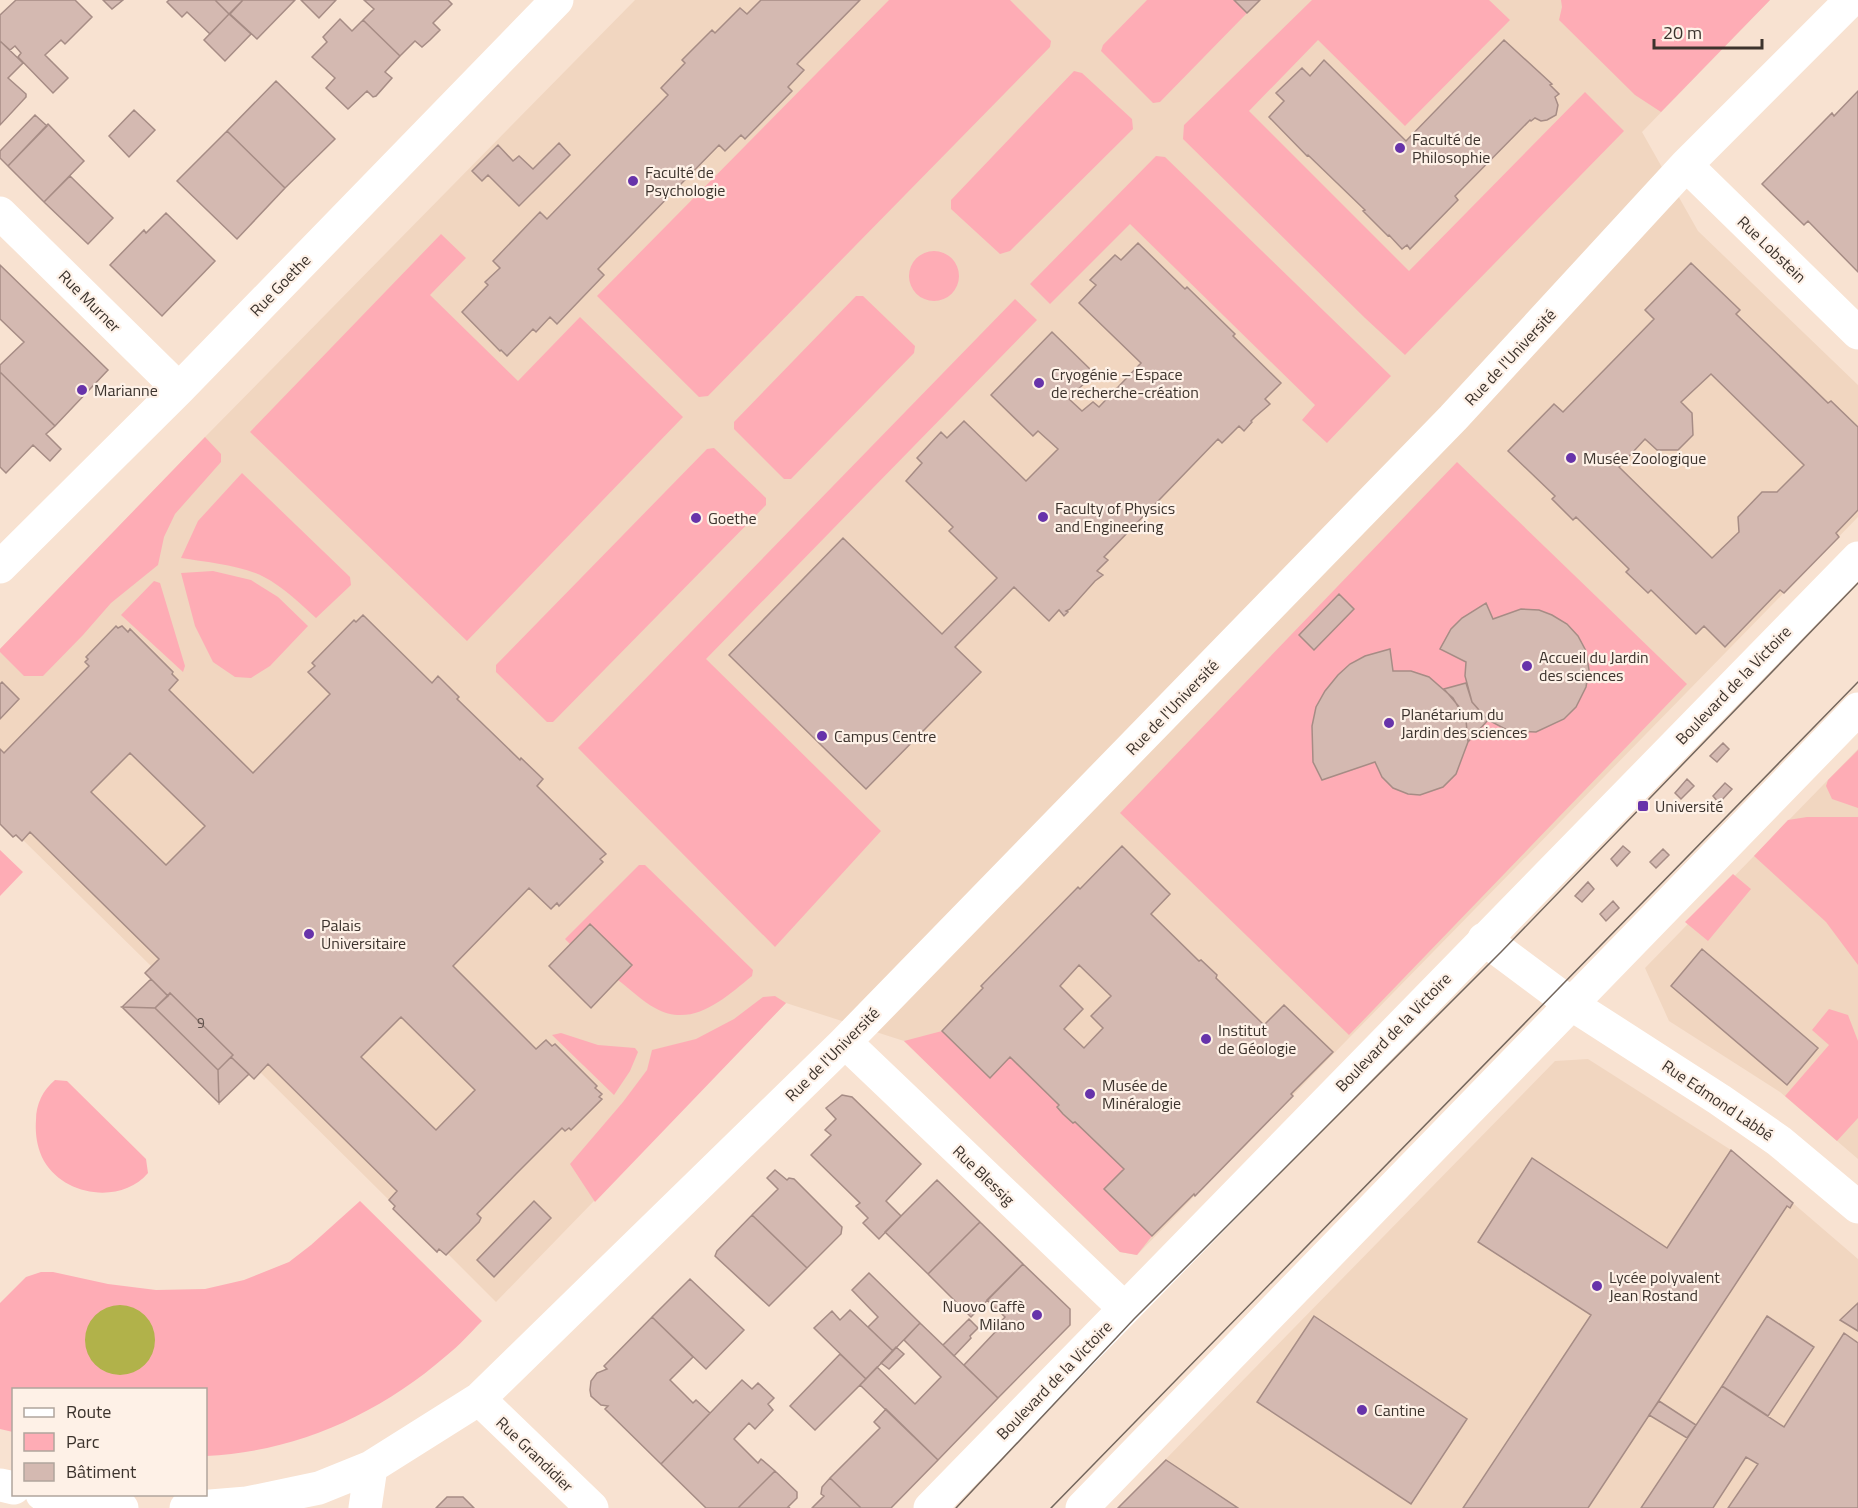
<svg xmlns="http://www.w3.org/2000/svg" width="1858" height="1508" font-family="'Titillium Web',sans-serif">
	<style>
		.built { fill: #f1d6c0 }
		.green { fill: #feacb5 }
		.water { fill: #b1b24a }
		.building { fill: #d4b9b1; stroke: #a68c85; stroke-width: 1.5; fill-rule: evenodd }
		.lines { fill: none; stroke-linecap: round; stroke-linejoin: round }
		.street { stroke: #fff; stroke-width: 33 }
		.secondary { stroke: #fff; stroke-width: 33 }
		.tram { stroke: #73665d; stroke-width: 1.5 }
		.poi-dot { fill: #6733aa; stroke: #fef1e7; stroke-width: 2 }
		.labels { text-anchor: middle; stroke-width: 4.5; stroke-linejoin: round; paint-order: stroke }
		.number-label { font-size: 14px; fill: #62544e }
		.poi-label { font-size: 16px; fill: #3c332d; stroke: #fef1e7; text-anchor: start }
		.street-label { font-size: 16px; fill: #3c332d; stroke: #fef1e7 }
	</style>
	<rect width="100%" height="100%" fill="#f8e2d1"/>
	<!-- built -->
	<path class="built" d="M635,0H1770L1642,132L1698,231L1858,385V517L1137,1255L1120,1252L904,1041L786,1003L496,1302L448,1254L446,1255L439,1249L437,1252L395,1211L393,1209L395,1206L261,1073L254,1079L145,973L151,966L23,840L16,835L13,837L0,824V649L205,437Z
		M1858,749V1159L1780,1092L1669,1021L1645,968Z
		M1588,1059L1731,1150L1858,1259V1508H1118L1555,1061Z"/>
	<!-- green -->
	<path class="green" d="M889,0H1010L1051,41L1050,47L708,396L699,397L597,296Z
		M1147,0H1234L1247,13L1160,102L1153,103L1101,51L1103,45Z
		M1312,0H1489L1510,20L1405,126L1318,40L1249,111L1409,271L1585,92L1624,131L1405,355L1365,318L1183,139L1184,125Z
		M1561,0H1770L1661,112L1635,95L1559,20L1562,7Z
		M1074,71L1082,73L1132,119L1133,129L1010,251L1000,254L951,209V200Z
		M1156,156L1165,157L1391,376L1327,443L1302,420L1315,405L1130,224L1050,304L1030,284Z
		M441,234L466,258L430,295L518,381L580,317L683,417L467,641L250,432Z
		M909 276a25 25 0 1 1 50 0a25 25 0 1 1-50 0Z
		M856,296H863L915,346L914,353L791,479H784L734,429V422Z
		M1015,299L1037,320L706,659L881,831L775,947L578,748Z
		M205,437L221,454V462L175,514L164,537L158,565L111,603L83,635L43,676H24L0,652V649Z
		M714,448L766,498V505L553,722H547L496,672V665L707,449Z
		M1457,462L1687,684L1349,1035L1120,813Z
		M242,473L350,577L351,585L316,618C302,605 282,586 264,577C241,565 206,562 181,558L198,521Z
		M213,571L251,580L278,597L308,626L270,666L251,678L235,677L213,662L195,626L181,573Z
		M154,581L160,583L185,666L183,672L121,615Z
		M1858,750V808L1832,799L1826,786L1828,780Z
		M1807,817H1858V965L1826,922L1754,856L1788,820Z
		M0,850L23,872L0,896Z
		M639,865H645L753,970L752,976C724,999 692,1029 655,1008C642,1001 630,989 618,980L632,965L590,924L570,944L565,939Z
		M1733,874L1751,889L1708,941L1685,922Z
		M775,996L786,1003L595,1202L570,1164L623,1102L647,1070L652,1050L696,1039L734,1019L763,997Z
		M1829,1009L1848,1015L1858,1041V1118L1837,1141L1785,1096L1829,1045L1812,1030Z
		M942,1031L990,1077L1010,1057L1124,1169L1105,1189L1152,1236L1137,1255L1120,1252L904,1041Z
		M561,1033L598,1045L635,1048L638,1052L630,1071L614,1095L552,1035Z
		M55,1080L67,1081L146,1159L148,1173C122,1204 65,1197 44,1161C37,1148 35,1134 36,1120C36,1104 43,1090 55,1080Z
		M360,1201L482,1321C470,1333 459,1346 446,1356C378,1415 295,1452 206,1456V1390H14L13,1432L0,1429V1303L26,1277L41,1272H53L108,1284L156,1290L205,1289L244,1280L289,1262L311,1245Z"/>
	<!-- water -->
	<path class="water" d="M85 1340a35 35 0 1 1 70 0a35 35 0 1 1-70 0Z"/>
	<!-- building -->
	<path class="building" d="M16,0H75L92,17L65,44L61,40L45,55L68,78L53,93L18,57L21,53L15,46L10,50L0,41V15Z
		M103,0H123L112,9Z
		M169,0H215L229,14L210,34L187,12L182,17L167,2Z
		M215,0H243L229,14Z
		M243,0H295L257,39L230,14Z
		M301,0H336L319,18Z
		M364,0H448L452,4L433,23L440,30L430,40L422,47L415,41L400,56L363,20L374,9Z
		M761,0H860L797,64L804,70L788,87L792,91L745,139L741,135L725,151L719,145L598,269L604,275L557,324L550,317L536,332L533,329L507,356L501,350L500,351L462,312L488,285L485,282L500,268L493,261L540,212L547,219L668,95L661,88L685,63L682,60L712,30L715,33L740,8L747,14Z
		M1234,0H1260L1247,13Z
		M229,14L251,34L225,61L204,40Z
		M340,19L352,31L363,20L400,56L385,72L392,78L376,96L373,97L367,91L348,109L326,88L335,78L312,57L327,42L323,37Z
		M1504,40L1552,84L1550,85L1559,94L1555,97L1558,105L1556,115L1547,120L1541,121L1535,118L1531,121L1530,120L1455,196L1458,200L1410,249L1407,245L1402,249L1389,235L1388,236L1363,211L1365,210L1308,155L1307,156L1269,117L1284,101L1276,93L1302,68L1310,76L1324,60L1406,141Z
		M0,41L23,63L8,78L26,94V97L0,125Z
		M276,81L335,139L285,188L227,131Z
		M1858,91V272L1808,221L1804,225L1762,184L1832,113L1834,116Z
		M134,110L155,130L129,157L109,136Z
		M35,115L47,126L8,166L0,158V151Z
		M48,124L84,161L44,202L8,166Z
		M227,131L285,188L237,239L177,181Z
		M559,143L570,155L519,206L488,175L482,181L472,171L498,145L513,161L519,156L533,169Z
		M70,176L113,218L88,244L44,202Z
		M166,213L215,261L162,316L110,265L144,230L146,233Z
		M1138,243L1185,289L1187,287L1235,334L1233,336L1281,383L1265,399L1270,404L1255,417L1251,421L1252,422L1244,431L1239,426L1222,443L1218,439L1104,557L1108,560L1097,571L1103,575L1095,581L1070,609L1066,611L1068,612L1064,616L1059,610L1049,621L1014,587L955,647L981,672L866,789L729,655L843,538L942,634L997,578L949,531L953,527L906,481L922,463L917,458L941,432L947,438L964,421L1026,481L1058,449L1038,431L1033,436L991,395L1052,332L1094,373L1069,399L1082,411L1093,402L1099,407L1141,363L1079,303L1096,285L1090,280L1115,255L1121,260Z
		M1691,263L1740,310L1736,314L1828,403L1831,401L1858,427V510L1836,533L1839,537L1784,593L1780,590L1725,647L1704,626L1696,634L1651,590L1648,593L1626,572L1629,569L1576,517L1573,520L1552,499L1555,496L1508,451L1554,404L1563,412L1654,319L1645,310ZM1711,374L1804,465L1777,492H1762L1738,517L1739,532L1712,558L1619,467L1645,439L1657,450H1678L1693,435L1692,413L1681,402Z
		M0,265L108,370L55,426L0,372V365L24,342L0,319Z
		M0,372L55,426L46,434L61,449L50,461L33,445L6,473L0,467Z
		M1339,594L1354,609L1314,650L1299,635Z
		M1486,603L1493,619L1521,609L1539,610L1552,615L1567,624L1578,636L1586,651L1589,670L1586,687L1576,707L1564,719L1536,732L1509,731L1488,720L1472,702L1465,676L1466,662L1440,649L1451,629L1462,618Z
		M363,615L432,683L438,676L459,697L457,699L520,760L521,758L543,779L537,786L606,854L600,859L603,862L559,906L557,903L551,909L529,888L453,966L536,1049L546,1040L552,1046L555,1044L597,1086L595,1088L602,1094L599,1097L602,1099L571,1130L569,1128L565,1131L562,1128L516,1174L477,1214L481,1218L479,1222L446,1255L439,1249L437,1252L393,1209L395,1206L389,1200L397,1191L268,1064L254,1079L231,1057L233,1055L170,993L168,996L145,973L159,959L30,832L22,841L16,835L13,837L0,824V749L4,753L89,666L85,662L88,659L86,657L116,626L118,628L122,626L128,632L130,629L173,672L172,674L178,680L169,690L253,773L330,694L308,672L315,666L312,663L354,620L356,622ZM130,753L205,826L166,865L91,792ZM401,1017L475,1090L436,1130L361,1057Z
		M1390,649L1393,671H1411L1429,677L1453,698L1466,720L1468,742L1456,774L1443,787L1420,795L1408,794L1393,788L1382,777L1375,762L1322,780L1313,762L1312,726L1316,707L1325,691L1338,675L1350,664L1365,656Z
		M2,682L19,699L0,719V684Z
		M1466,683L1472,702L1488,720L1468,742L1466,720L1461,709L1444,689Z
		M1723,743L1729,749L1717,762L1710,756Z
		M1687,779L1694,786L1681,799L1675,793Z
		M1725,783L1732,789L1719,803L1713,796Z
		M1122,846L1170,894L1151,914L1199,961L1201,960L1217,975L1216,978L1264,1025L1284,1005L1333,1052L1291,1094L1293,1096L1195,1196L1194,1194L1152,1236L1104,1189L1124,1169L1075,1122L1073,1123L1063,1114L1057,1107L1059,1105L1010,1057L990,1078L942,1031L983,988L981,986L1078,887L1080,889ZM1079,965L1111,996L1091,1016L1103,1028L1084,1048L1064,1029L1083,1009L1060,986Z
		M1623,846L1630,852L1617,866L1611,859Z
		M1663,849L1669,855L1656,868L1650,862Z
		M1588,882L1594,889L1582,902L1575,896Z
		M1613,901L1619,908L1606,921L1600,914Z
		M590,924L632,965L591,1008L549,966Z
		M1702,949L1818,1048L1787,1085L1671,986Z
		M151,979L168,996L155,1008L122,1007Z
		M170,993L233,1055L218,1070L155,1008Z
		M122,1007L155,1008L218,1070L219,1103Z
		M231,1057L249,1074L219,1103L218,1070Z
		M842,1095L852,1097L921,1164L886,1201L901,1216L879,1239L863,1223L868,1218L856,1206L860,1203L811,1155L831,1135L825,1130L836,1119L826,1108Z
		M1731,1150L1793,1203L1790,1208L1787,1206L1588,1508H1463L1591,1315L1478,1242L1532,1158L1667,1248Z
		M775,1170L787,1180L789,1178L794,1179L842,1227L841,1234L807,1268L752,1215L778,1189L767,1178Z
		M937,1180L980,1222L928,1274L885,1232Z
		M534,1201L551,1218L494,1277L477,1260Z
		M752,1215L807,1268L769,1306L715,1256L717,1251Z
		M980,1222L1023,1264L971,1317L928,1274Z
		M1023,1264L1070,1309V1325L998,1398L964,1365L999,1328L997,1326L1005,1317L987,1300Z
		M869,1273L920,1323L893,1351L868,1327L878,1317L852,1290Z
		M690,1279L744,1330L706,1369L652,1317Z
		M1858,1303V1331L1840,1320Z
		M850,1310L893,1351L866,1379L814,1328L832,1311L840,1320Z
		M1314,1316L1467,1419L1411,1504L1257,1402Z
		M1767,1316L1814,1347L1768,1416L1722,1386Z
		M652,1317L693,1357L670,1380L693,1403L696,1400L710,1413L661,1464L605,1409L608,1406L601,1405L591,1396L590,1390L591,1381L597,1373L607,1369L604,1366Z
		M969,1319L978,1328L970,1336L971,1338L954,1356L943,1345Z
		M920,1323L998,1398L938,1460L860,1385L877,1367L915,1404L941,1377L904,1340Z
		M1844,1333L1858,1343V1508H1728L1758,1464L1746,1457L1713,1508H1641L1722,1386L1784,1427Z
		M896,1347L904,1354L889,1369L881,1363Z
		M840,1354L866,1379L815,1430L790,1406Z
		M742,1380L752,1389L758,1383L774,1398L768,1404L773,1410L755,1429L749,1423L734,1439L758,1463L761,1459L775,1471L738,1508H706L661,1464Z
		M1659,1401L1696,1425L1687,1438L1649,1415Z
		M886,1409L938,1460L891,1508H861L830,1478L880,1428L874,1422Z
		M1166,1460L1238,1508H1118Z
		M775,1471L797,1492V1498L788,1507L790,1508H738Z
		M830,1478L861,1508H812L824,1496L821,1494L822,1487Z
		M447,1497H463L474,1508H436Z"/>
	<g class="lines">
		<!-- street -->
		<path class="street" d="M1686,165L1858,333
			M0,213L179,389
			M0,567L179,389L557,0
			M1484,939L1571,1004L1720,1100L1779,1141L1858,1207
			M845,1042L1124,1308
			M479,1399L592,1508
			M0,1485L14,1488
			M42,1494L88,1505L122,1508
			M186,1508L247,1503L319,1488L371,1467L479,1399L845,1042L1453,418L1686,165L1851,0
			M365,1508L371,1467"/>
		<!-- secondary -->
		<path class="secondary" d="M930,1508L1858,558
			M1082,1508L1858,709"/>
		<!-- tram -->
		<path class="tram" d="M956,1508L1134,1319L1501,952L1858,583
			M1051,1508L1858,682"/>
	</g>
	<!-- markers -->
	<g class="poi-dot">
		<circle cx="1400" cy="148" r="6"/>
		<circle cx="633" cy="181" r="6"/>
		<circle cx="1039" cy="383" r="6"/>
		<circle cx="82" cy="390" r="6"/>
		<circle cx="1571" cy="458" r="6"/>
		<circle cx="1043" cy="517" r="6"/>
		<circle cx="696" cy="518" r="6"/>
		<circle cx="1527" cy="666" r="6"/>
		<circle cx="1389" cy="723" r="6"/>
		<circle cx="822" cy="736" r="6"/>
		<rect x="1637" y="800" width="12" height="12" rx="3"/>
		<circle cx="309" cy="934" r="6"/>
		<circle cx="1206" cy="1039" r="6"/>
		<circle cx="1090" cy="1094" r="6"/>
		<circle cx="1597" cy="1286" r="6"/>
		<circle cx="1037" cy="1315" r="6"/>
		<circle cx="1362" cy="1410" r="6"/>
	</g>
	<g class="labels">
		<!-- number labels -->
		<g class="number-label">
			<text x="201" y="1028">9</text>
		</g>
		<!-- poi labels -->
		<g class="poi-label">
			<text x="1412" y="145">Faculté de<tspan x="1412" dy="18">Philosophie</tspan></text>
			<text x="645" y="178">Faculté de<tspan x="645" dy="18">Psychologie</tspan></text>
			<text x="1051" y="380">Cryogénie – Espace<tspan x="1051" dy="18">de recherche-création</tspan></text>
			<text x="94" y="396">Marianne</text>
			<text x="1583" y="464">Musée Zoologique</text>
			<text x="1055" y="514">Faculty of Physics<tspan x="1055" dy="18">and Engineering</tspan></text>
			<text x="708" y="524">Goethe</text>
			<text x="1539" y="663">Accueil du Jardin<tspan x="1539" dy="18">des sciences</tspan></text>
			<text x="1401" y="720">Planétarium du<tspan x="1401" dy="18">Jardin des sciences</tspan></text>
			<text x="834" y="742">Campus Centre</text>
			<text x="1655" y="812">Université</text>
			<text x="321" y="931">Palais<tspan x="321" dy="18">Universitaire</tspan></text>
			<text x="1218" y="1036">Institut<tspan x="1218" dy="18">de Géologie</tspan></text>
			<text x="1102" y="1091">Musée de<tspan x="1102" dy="18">Minéralogie</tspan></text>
			<text x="1609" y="1283">Lycée polyvalent<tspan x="1609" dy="18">Jean Rostand</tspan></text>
			<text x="1025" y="1312" text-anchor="end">Nuovo Caffè<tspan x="1025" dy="18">Milano</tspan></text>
			<text x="1374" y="1416">Cantine</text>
		</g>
		<!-- street labels -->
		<g class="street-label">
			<text transform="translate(1772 249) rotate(44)" y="6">Rue Lobstein</text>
			<text transform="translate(280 285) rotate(-46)" y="6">Rue Goethe</text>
			<text transform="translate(90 301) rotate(45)" y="6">Rue Murner</text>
			<text transform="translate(1510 357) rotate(-47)" y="6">Rue de l'Université</text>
			<text transform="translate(1733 685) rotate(-46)" y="6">Boulevard de la Victoire</text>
			<text transform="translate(1172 707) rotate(-46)" y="6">Rue de l'Université</text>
			<text transform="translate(1393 1032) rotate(-46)" y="6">Boulevard de la Victoire</text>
			<text transform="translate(832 1054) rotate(-45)" y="6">Rue de l'Université</text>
			<text transform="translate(1718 1100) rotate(34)" y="6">Rue Edmond Labbé</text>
			<text transform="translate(984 1175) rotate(44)" y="6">Rue Blessig</text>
			<text transform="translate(1054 1380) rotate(-46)" y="6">Boulevard de la Victoire</text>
			<text transform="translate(535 1454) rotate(44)" y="6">Rue Grandidier</text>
		</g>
	</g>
	<!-- legend -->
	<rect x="12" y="1388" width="195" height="108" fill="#fef1e7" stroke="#b0a59d" stroke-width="1.5"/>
	<rect x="24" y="1408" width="30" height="9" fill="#ffffff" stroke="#b0a59d" stroke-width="1.5"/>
	<text x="66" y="1418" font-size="18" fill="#3c332d">Route</text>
	<rect x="24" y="1433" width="30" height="18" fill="#feacb5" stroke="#b0a59d" stroke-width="1.5"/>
	<text x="66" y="1448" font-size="18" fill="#3c332d">Parc</text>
	<rect x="24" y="1463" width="30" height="18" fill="#d4b9b1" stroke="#b0a59d" stroke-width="1.5"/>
	<text x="66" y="1478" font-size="18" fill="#3c332d">Bâtiment</text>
	<!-- scale -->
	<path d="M1654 39v9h108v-9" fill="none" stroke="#3c332d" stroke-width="3"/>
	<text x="1663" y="39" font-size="18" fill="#3c332d" stroke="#fef1e7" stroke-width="4.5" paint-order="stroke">20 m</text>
</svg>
